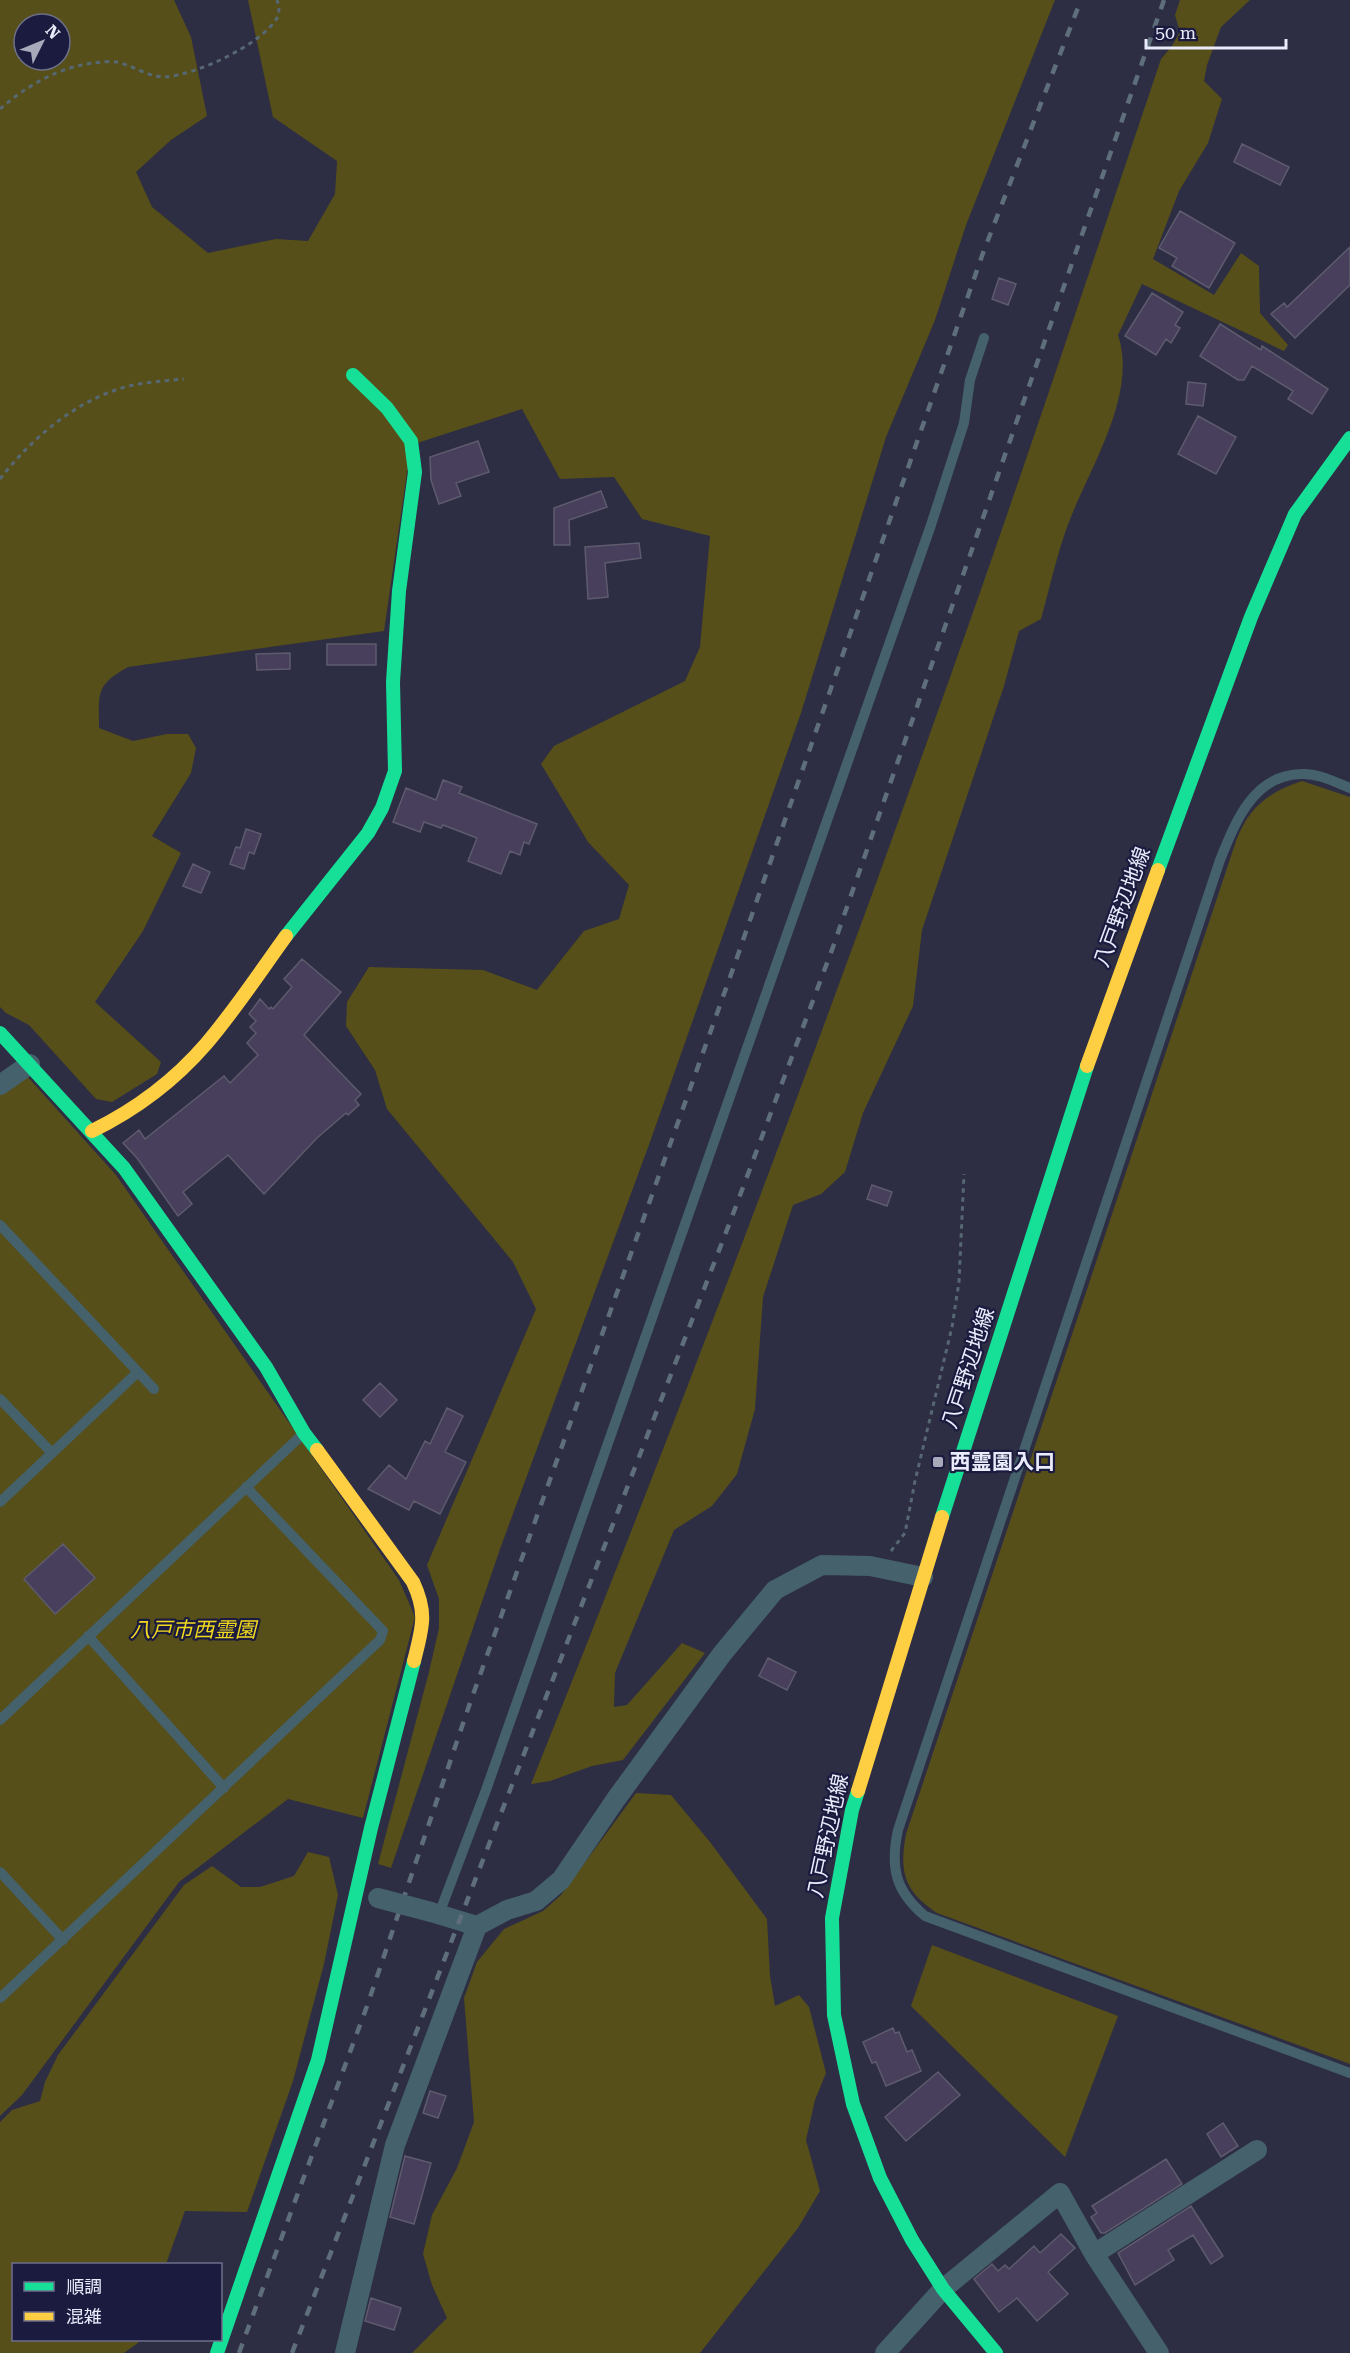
<svg xmlns="http://www.w3.org/2000/svg" width="1350" height="2353" font-family="'Roboto Serif','Noto Sans JP',serif">
	<style>
		.green { fill: #574f19; fill-rule: evenodd }
		.building { fill: #473f5b; stroke: #5e5b6e; stroke-width: 1.5 }
		.lines { fill: none; stroke-linecap: round; stroke-linejoin: round }
		.path { stroke: #576873; stroke-width: 3; stroke-dasharray: 4.5 4.5; stroke-linecap: butt }
		.lane { stroke: #44616c; stroke-width: 10 }
		.street { stroke: #44616c; stroke-width: 20 }
		.fast { stroke: #16e098; stroke-width: 14 }
		.slow { stroke: #ffcf43; stroke-width: 14 }
		.rail { stroke: #5f6e7b; stroke-width: 4.5; stroke-dasharray: 10 10; stroke-linecap: butt }
		.street-bridge { stroke: #44616c; stroke-width: 20 }
		.poi-dot { fill: #a8a9bb; stroke: #1b1b40; stroke-width: 2 }
		.labels { text-anchor: middle; stroke-width: 4.5; stroke-linejoin: round; paint-order: stroke }
		.street-label { font-size: 21px; fill: #eaecfb; stroke: #1b1b40 }
		.poi-label { font-size: 21px; font-weight: bold; fill: #eaecfb; stroke: #1b1b40; text-anchor: start }
		.park-label { font-size: 21px; font-style: italic; fill: #f0d81e; stroke: #1b1b40 }
	</style>
	<rect width="100%" height="100%" fill="#2d2d43"/>
	<!-- green -->
	<path class="green" d="M0,0H174L191,37L207,116L171,140L136,172L152,207L208,253L276,239L308,241L335,194L337,161L273,117L248,0H1055L966,225L935,320L886,437L801,713L650,1142L500,1549L391,1868L378,1864L429,1672L439,1628V1599L427,1565L536,1309L513,1262L387,1109L375,1070L346,1026L347,1002L369,967L483,970L537,990L584,931L619,919L629,885L588,842L541,764L554,746L685,681L700,647L710,536L642,519L614,477L560,479L522,409L411,445L384,631L128,667C95,685 99,694 99,728L133,741L167,734H188L196,748L191,773L152,836L181,853L143,931L95,1002L161,1062L157,1074L112,1102L96,1099L29,1025L6,1013L0,1007ZM24,24H60V60H24Z
		M1180,0H1250L1221,27L1207,65L1204,81L1222,99L1208,143L1179,191L1153,259L1214,295L1241,253L1259,266L1260,313L1288,345L1284,351L1142,284L1118,335C1138,394 1090,467 1069,522C1057,553 1050,587 1041,619L1019,631L1004,686L922,930L913,1006L863,1113L845,1172L821,1194L793,1205L763,1297L755,1409L737,1474L712,1506L674,1530L615,1673L614,1707L627,1705L682,1643L705,1653L623,1760L592,1766L550,1781L531,1784C688,1393 837,999 977,601C1040,421 1100,240 1161,59L1172,46L1180,32L1175,15Z
		M1302,781L1350,797V2064L937,1913C904,1891 899,1872 906,1834L1236,841C1249,807 1267,793 1302,781Z
		M26,1075L116,1175L399,1580L415,1617L363,1818L288,1799L179,1882L22,2095L0,2116V1091Z
		M636,1793L671,1795L710,1842L767,1919L770,1976L775,2006L799,1995L809,2007L826,2073L815,2100L806,2140L820,2191L798,2228L700,2353H412L447,2318L432,2285L423,2254L432,2215L457,2168L474,2122L464,1998L477,1962L504,1929L543,1911L561,1895Z
		M308,1852L329,1857L338,1895L324,1964L293,2081L247,2212L185,2211L166,2264H14V2340H140L138,2343L124,2353H0V2122L12,2110L40,2101L45,2082L58,2055L184,1885L212,1866L241,1887H260L294,1876Z
		M932,1945L1118,2016L1065,2157L911,2006Z"/>
	<!-- building -->
	<path class="building" d="M1242,144L1289,167L1280,185L1234,162Z
		M1180,211L1235,243L1209,288L1172,266L1177,258L1159,248Z
		M1350,247V285L1295,338L1271,314L1284,303L1287,307Z
		M999,278L1016,284L1008,305L992,299Z
		M1152,293L1183,312L1175,325L1180,328L1171,343L1166,339L1156,355L1125,336Z
		M1220,324L1261,350L1262,346L1328,389L1312,414L1288,399L1293,391L1252,366L1244,380H1238L1200,356Z
		M1188,382L1206,384L1203,406L1186,404Z
		M1198,416L1236,437L1216,474L1178,454Z
		M478,441L489,472L456,483L461,496L439,504L431,480L430,457Z
		M601,491L607,507L569,520L570,545H554V508Z
		M639,543L641,558L605,563L608,597L588,599L585,547Z
		M327,644H376V665H327Z
		M290,653V669L257,670L256,654Z
		M443,780L462,787L459,793L537,824L529,844L524,842L520,855L510,851L501,874L468,861L477,838L443,825L441,828L424,822L420,832L393,822L406,788L436,800Z
		M246,829L261,834L254,854L249,852L244,869L230,864L236,847L240,848Z
		M193,864L210,872L201,893L183,886Z
		M302,959L341,992L304,1035L361,1094L355,1100L359,1105L348,1115L346,1113L317,1138L264,1194L228,1155L183,1192L192,1204L178,1216L137,1158L123,1143L139,1130L145,1139L224,1076L230,1083L258,1055L247,1043L256,1033L250,1027L256,1021L249,1014L260,999L269,1009L271,1007L273,1009L292,987L284,979Z
		M872,1185L892,1192L887,1206L867,1199Z
		M380,1383L397,1400L380,1417L363,1400Z
		M447,1408L463,1416L445,1452L466,1462L440,1514L414,1501L409,1510L368,1489L389,1465L406,1479L425,1441L430,1444Z
		M63,1544L95,1578L55,1614L24,1579Z
		M768,1658L796,1672L787,1690L759,1676Z
		M893,2028L895,2033L899,2032L907,2052L912,2050L921,2071L886,2086L876,2062L872,2063L863,2042Z
		M938,2072L960,2095L906,2141L885,2117Z
		M430,2091L446,2096L438,2118L423,2113Z
		M1223,2123L1238,2146L1221,2157L1207,2134Z
		M405,2156L431,2163L414,2224L390,2217Z
		M1166,2159L1182,2184L1105,2233H1101L1091,2217L1097,2213L1092,2206Z
		M1191,2206L1223,2256L1211,2264L1193,2235L1168,2250L1174,2260L1135,2285L1118,2253Z
		M1061,2234L1075,2248L1048,2272L1068,2294L1037,2321L1017,2298L999,2312L974,2279L992,2264L998,2271L1005,2265L1009,2269L1034,2246L1040,2253Z
		M371,2298L401,2308L394,2330L365,2321Z"/>
	<g class="lines">
		<!-- path -->
		<path class="path" d="M0,109C26,86 59,67 94,63C101,62 110,61 117,62C134,66 148,77 165,77C196,75 261,45 277,18C280,12 279,6 277,0
			M0,479C31,439 75,401 125,387C144,382 164,381 184,379
			M891,1551L905,1533L915,1481L952,1327L959,1282L964,1174"/>
		<!-- lane -->
		<path class="lane" d="M1350,788C1335,782 1318,773 1301,774C1253,775 1235,823 1220,860L898,1830C890,1867 895,1891 925,1916L1350,2073
			M0,1225L154,1389
			M0,1399L52,1453
			M0,1502L138,1372
			M88,1636L224,1788
			M0,1720L304,1433
			M0,1872L63,1940
			M439,1914L486,1790L931,525L964,423L970,380L984,338
			M0,1998L380,1640L383,1631L246,1487"/>
		<!-- street -->
		<path class="street" d="M0,1085L30,1064
			M431,1912L477,1926
			M1094,2254L1257,2150
			M345,2353L395,2145L477,1926L507,1910L536,1901L561,1880L616,1799L722,1654L775,1590L822,1565L870,1566L923,1577
			M885,2353L943,2289L1060,2193L1094,2254L1159,2353"/>
		<!-- fast -->
		<path class="fast" d="M1158,870L1251,617L1295,514L1350,438
			M286,936L368,833L382,808L395,771L393,682L399,591L415,472L411,441L387,408L353,375
			M0,1033L124,1168L266,1367L304,1433L317,1450
			M942,1517L1087,1066
			M858,1791L852,1810L832,1918L834,2015L853,2104L880,2178L912,2240L943,2289L996,2353
			M217,2353L318,2060L371,1828L414,1661"/>
		<!-- slow -->
		<path class="slow" d="M1087,1066L1158,870
			M92,1131C135,1110 174,1081 206,1044C235,1010 260,972 286,936
			M317,1450L413,1582C428,1614 422,1628 414,1661
			M858,1791L942,1517"/>
		<!-- rail -->
		<path class="rail" d="M239,2353L367,2006L470,1703L734,966L983,253L1081,0
			M292,2353L730,1222L833,947L1164,0"/>
		<!-- street-bridge -->
		<path class="street-bridge" d="M378,1898L431,1912"/>
	</g>
	<!-- markers -->
	<rect class="poi-dot" x="932" y="1456" width="12" height="12" rx="3"/>
	<g class="labels">
		<!-- street labels -->
		<g class="street-label">
			<text transform="translate(1122 907) rotate(-70)" y="7">八戸野辺地線</text>
			<text transform="translate(968 1368) rotate(-72)" y="7">八戸野辺地線</text>
			<text transform="translate(828 1836) rotate(-78)" y="7">八戸野辺地線</text>
		</g>
		<!-- poi labels -->
		<g class="poi-label">
			<text x="950" y="1469">西霊園入口</text>
		</g>
		<!-- park labels -->
		<g class="park-label">
			<text x="193" y="1637">八戸市西霊園</text>
		</g>
	</g>
	<!-- legend -->
	<rect x="12" y="2263" width="210" height="78" fill="#1b1b40" stroke="#6e6f8b" stroke-width="1.5"/>
	<rect x="24" y="2282" width="30" height="9" fill="#16e098" stroke="#6e6f8b" stroke-width="1.5"/>
	<text x="66" y="2293" font-size="18" fill="#eaecfb">順調</text>
	<rect x="24" y="2312" width="30" height="9" fill="#ffcf43" stroke="#6e6f8b" stroke-width="1.5"/>
	<text x="66" y="2323" font-size="18" fill="#eaecfb">混雑</text>
	<!-- north arrow -->
	<g transform="translate(42 42) rotate(47)"><circle r="28" fill="#1b1b40" stroke="#6e6f8b" stroke-width="1.5"/>
	<path d="M0-4.5L10 22L0 15L-10 22Z" fill="#a8a9bb"/>
	<text y="-9" font-size="16" font-weight="bold" text-anchor="middle" fill="#eaecfb">N</text>
	</g>
	<!-- scale -->
	<path d="M1146 39v9h140v-9" fill="none" stroke="#eaecfb" stroke-width="3"/>
	<text x="1155" y="39" font-size="18" fill="#eaecfb" stroke="#1b1b40" stroke-width="4.5" paint-order="stroke">50 m</text>
</svg>
